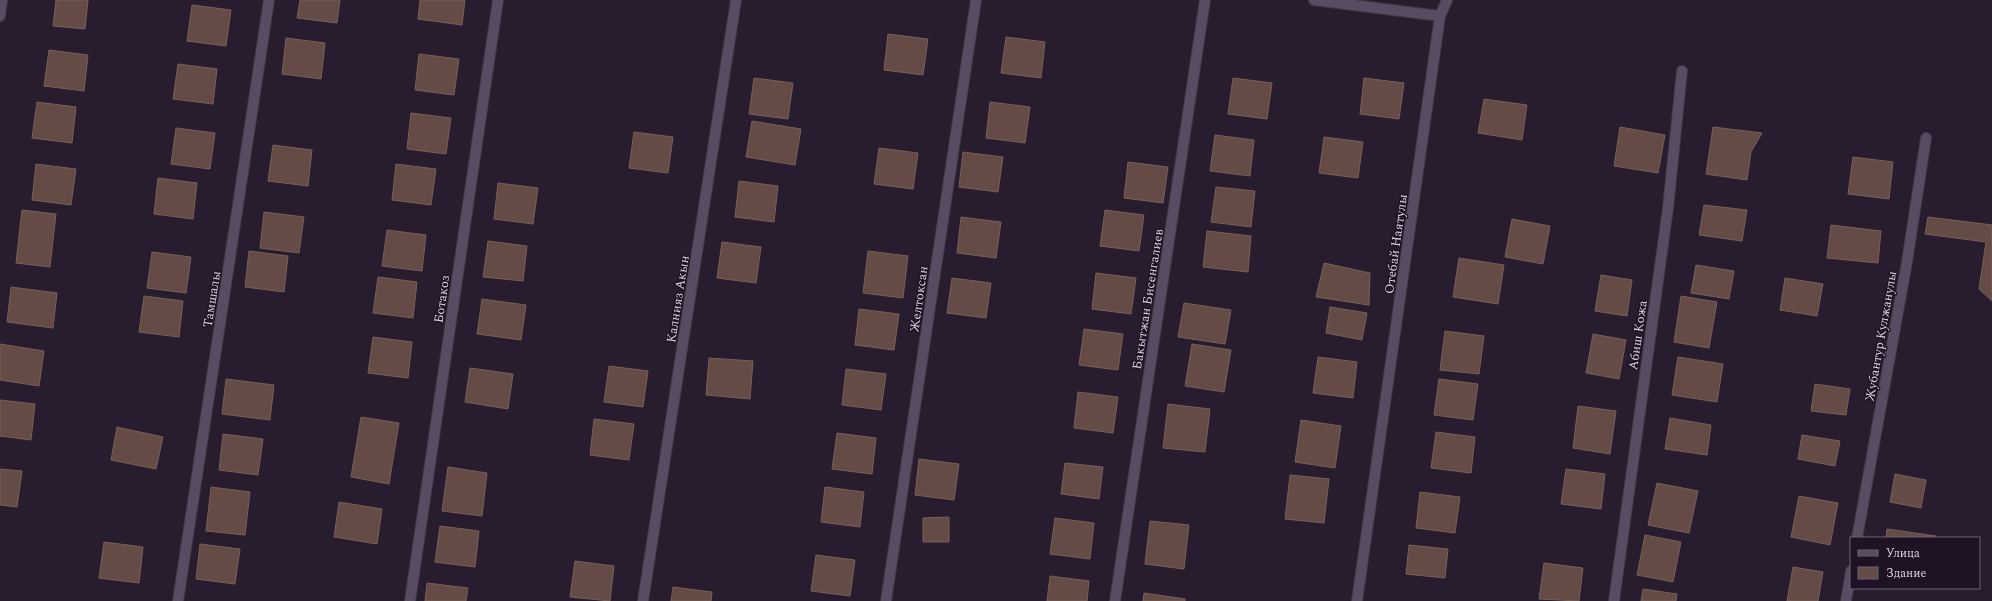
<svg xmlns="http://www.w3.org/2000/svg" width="1992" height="601" font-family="Spectral,serif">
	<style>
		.building { fill: #654b45; stroke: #7a5f59 }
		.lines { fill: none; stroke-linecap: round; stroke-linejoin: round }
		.minor-casing { stroke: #413847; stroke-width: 12 }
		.minor { stroke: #574c61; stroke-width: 10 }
		.labels { text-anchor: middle; stroke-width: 3; stroke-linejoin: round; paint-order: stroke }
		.street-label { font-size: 13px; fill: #dbd4e1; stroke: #1d1325 }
	</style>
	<rect width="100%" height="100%" fill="#271d2f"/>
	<!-- building -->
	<path class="building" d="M56,0H88L85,29L53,26Z
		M300,0H340L337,23L297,18Z
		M420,0H465L462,25L418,19Z
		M192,5L231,10L226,46L187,41Z
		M888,34L928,39L923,75L884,70Z
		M1006,37L1045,42L1041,78L1001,73Z
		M286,38L325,43L321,79L282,74Z
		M49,50L88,55L84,91L44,86Z
		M419,54L459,59L454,95L415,90Z
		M178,64L217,69L213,104L173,99Z
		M754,78L793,83L788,119L749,114Z
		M1233,78L1272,83L1267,119L1228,114Z
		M1364,78L1404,83L1399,119L1360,114Z
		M1484,99L1527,105L1522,140L1478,133Z
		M37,102L76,107L72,143L32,138Z
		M990,102L1030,107L1025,143L986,138Z
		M411,113L451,118L446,154L407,149Z
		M752,121L801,129L795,165L746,157Z
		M1620,127L1665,135L1658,173L1614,166Z
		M1713,127L1762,133L1751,152L1747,180L1706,174Z
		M176,128L215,133L210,169L171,164Z
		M634,132L673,137L668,173L629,168Z
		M1215,135L1254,140L1250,176L1210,171Z
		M1324,137L1363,142L1358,178L1319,173Z
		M273,145L312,150L308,186L268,181Z
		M879,148L918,153L913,189L874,184Z
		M963,152L1003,157L998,192L959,187Z
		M1853,157L1893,162L1889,199L1848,194Z
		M1128,162L1168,167L1163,203L1124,198Z
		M36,164L76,169L71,205L32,200Z
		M396,164L436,169L431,205L392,200Z
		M158,178L197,183L193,219L154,214Z
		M739,181L778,186L774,222L735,217Z
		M498,183L538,188L533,224L494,219Z
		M1216,187L1255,191L1251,227L1211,222Z
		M1704,205L1747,210L1742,241L1699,235Z
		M22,210L56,214L50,267L16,263Z
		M1105,210L1144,215L1139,251L1100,246Z
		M264,212L304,217L299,253L260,248Z
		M961,217L1001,222L996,258L957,253Z
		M1928,217L1992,225V301L1979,289L1986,242L1925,234Z
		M1512,219L1550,226L1543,264L1505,257Z
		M1831,225L1881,231L1878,263L1827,258Z
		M387,230L426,235L422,271L382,266Z
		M1207,231L1251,236L1248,272L1203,267Z
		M488,241L527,246L523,281L483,277Z
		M722,242L761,247L756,283L717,278Z
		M249,251L288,256L284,292L245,287Z
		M868,251L908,256L903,298L863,293Z
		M152,252L191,257L186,293L147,288Z
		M1459,258L1504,265L1498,304L1453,297Z
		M1324,263L1370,273L1369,305L1316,297Z
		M1696,265L1734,271L1729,299L1691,293Z
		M1096,273L1136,278L1131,314L1092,309Z
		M1601,275L1632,280L1627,316L1595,311Z
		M378,277L417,282L413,318L373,313Z
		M952,278L991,283L986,318L947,313Z
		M1785,278L1823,284L1817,316L1780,310Z
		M11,287L57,293L53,328L7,322Z
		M144,296L183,301L179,337L139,332Z
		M1681,296L1717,302L1709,348L1674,342Z
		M482,299L526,305L521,340L477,334Z
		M1184,303L1231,310L1225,344L1178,337Z
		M1330,307L1367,313L1362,340L1326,333Z
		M859,309L899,314L894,350L855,345Z
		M1084,329L1123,334L1118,370L1079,365Z
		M1445,331L1484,336L1479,374L1440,370Z
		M1593,334L1626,340L1619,379L1586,373Z
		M373,337L412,342L408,378L368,373Z
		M0,344L44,351L39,386L0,380Z
		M1192,344L1231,350L1224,392L1185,386Z
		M1318,357L1357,362L1353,398L1313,393Z
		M1678,357L1723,364L1717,402L1672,395Z
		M709,358L753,361L750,399L706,395Z
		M609,366L648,371L643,407L604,402Z
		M470,368L513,374L508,409L465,402Z
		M846,369L886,374L881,410L842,405Z
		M226,379L274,385L270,420L222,414Z
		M1439,379L1478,384L1473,420L1434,415Z
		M1815,384L1850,389L1846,415L1811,411Z
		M1078,392L1118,397L1113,433L1074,428Z
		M0,400L35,404L31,440L0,436Z
		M1168,404L1210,409L1205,452L1163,448Z
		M1578,406L1616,411L1610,454L1573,448Z
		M361,417L399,423L389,484L351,477Z
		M1670,418L1711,425L1707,455L1665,449Z
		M594,419L634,424L629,460L590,455Z
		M1301,420L1341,426L1335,468L1295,462Z
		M117,427L163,437L156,469L111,460Z
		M1436,432L1475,437L1471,473L1431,468Z
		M837,433L876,438L872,474L832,469Z
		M223,434L263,439L258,475L219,470Z
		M1802,435L1840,441L1835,466L1798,459Z
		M919,459L959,464L954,500L915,495Z
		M1065,463L1103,467L1099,499L1061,494Z
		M448,467L487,473L482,516L442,511Z
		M0,469L22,471L17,507L0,505Z
		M1566,469L1605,474L1601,509L1561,504Z
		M1895,474L1926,480L1921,508L1890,502Z
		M1290,475L1329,479L1324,523L1285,519Z
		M1657,483L1698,491L1689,533L1648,525Z
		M211,487L250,492L245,535L206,531Z
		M825,487L864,492L860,527L821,522Z
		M1420,492L1460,497L1455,533L1416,528Z
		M1799,496L1838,503L1830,545L1791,537Z
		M339,502L382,509L377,544L334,537Z
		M949,517V542H923V518Z
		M1055,518L1094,523L1090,559L1050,554Z
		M1150,521L1189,525L1184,569L1145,564Z
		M440,526L479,531L475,567L435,562Z
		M1887,529L1936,536L1935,538H1886Z
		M1645,535L1681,542L1673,582L1637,575Z
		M104,542L143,547L139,583L99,578Z
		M200,544L240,549L235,584L196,579Z
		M1409,545L1448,549L1445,578L1406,574Z
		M816,555L855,560L850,596L811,591Z
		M575,561L614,566L610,601L570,597Z
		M1544,563L1583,568L1579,601L1539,599Z
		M1793,567L1823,572L1818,601H1787Z
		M1050,576L1089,581L1087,601H1047Z
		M427,583L468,588L466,601H425Z
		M673,587L712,592L711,601H671Z
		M1643,589L1677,594L1676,601H1641Z
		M1144,593L1185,599V601H1143Z"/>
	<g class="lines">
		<defs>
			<path id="minor" d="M1314,0L1440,16L1357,601
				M0,16L2,0
				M1440,16L1447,0
				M1857,538L1907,262L1926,138
				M178,601L269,0
				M410,601L498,0
				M643,601L736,0
				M886,601L976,0
				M1115,601L1205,0
				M1614,601L1668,208L1682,71
				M1846,601L1851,571"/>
		</defs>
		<!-- minor casing -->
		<use href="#minor" class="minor-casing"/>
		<!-- minor -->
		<use href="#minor" class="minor"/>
	</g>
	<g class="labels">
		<!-- street labels -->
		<g class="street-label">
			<text transform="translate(1395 244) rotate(-82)" y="5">Отебай Наятулы</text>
			<text transform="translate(211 299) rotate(-81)" y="5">Тамшалы</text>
			<text transform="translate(441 299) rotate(-82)" y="5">Ботакоз</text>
			<text transform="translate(677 299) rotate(-81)" y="5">Калнияз Акын</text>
			<text transform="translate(918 299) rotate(-82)" y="5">Желтоксан</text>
			<text transform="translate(1147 299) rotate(-81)" y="5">Бакытжан Бисенгалиев</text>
			<text transform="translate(1637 335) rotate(-82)" y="5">Абиш Кожа</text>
			<text transform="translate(1880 336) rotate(-80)" y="5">Жубантур Кулжанулы</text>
		</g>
	</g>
	<!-- legend -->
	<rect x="1850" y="537" width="130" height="52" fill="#1d1325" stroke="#696070"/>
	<rect x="1858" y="550" width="20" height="6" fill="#574c61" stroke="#696070"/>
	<text x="1886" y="557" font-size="12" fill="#dbd4e1">Улица</text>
	<rect x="1858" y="567" width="20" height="12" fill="#654b45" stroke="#696070"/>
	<text x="1886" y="577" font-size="12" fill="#dbd4e1">Здание</text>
</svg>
